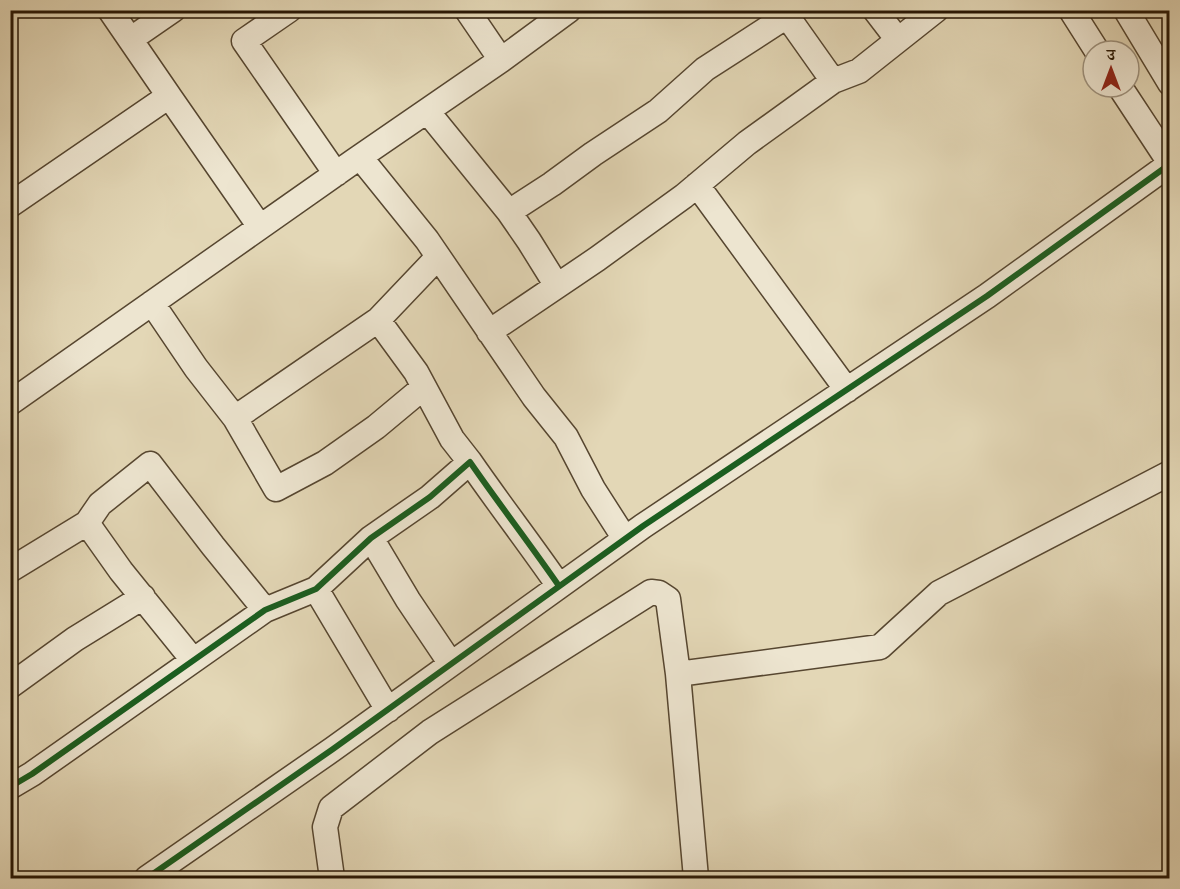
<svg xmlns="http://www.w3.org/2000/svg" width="1180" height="889" font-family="'Sorts Mill Goudy','Noto Serif Devanagari',serif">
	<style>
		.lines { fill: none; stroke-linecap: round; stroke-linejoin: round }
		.minor-casing { stroke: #564630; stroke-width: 27 }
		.minor { stroke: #ede5d0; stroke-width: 24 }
		.cycleway-casing { stroke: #ede5d0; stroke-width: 10 }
		.cycleway { stroke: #1b5e20; stroke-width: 6 }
	</style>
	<rect width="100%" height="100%" fill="#e3d7b6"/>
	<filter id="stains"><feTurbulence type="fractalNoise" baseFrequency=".00333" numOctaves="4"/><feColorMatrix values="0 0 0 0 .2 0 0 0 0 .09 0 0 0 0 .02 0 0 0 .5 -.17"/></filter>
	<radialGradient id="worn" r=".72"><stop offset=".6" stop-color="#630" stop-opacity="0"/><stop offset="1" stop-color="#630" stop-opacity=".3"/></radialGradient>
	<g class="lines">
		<defs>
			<path id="minor" d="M110,10L169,96
				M289,10L244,41L336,174
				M467,10L501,60
				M875,10L898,40
				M1071,10L1097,51
				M1126,10L1170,83
				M131,39L173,10
				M1120,87L1170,163
				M427,111L509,212
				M360,157L427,240L534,397L566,437L593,489L625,539
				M697,185L847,390
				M10,205L169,96L260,227
				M438,257L378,320L416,372L452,439L470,462
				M557,286L529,241L509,212L552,184L593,154L658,111L705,69L787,16L833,81
				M152,303L196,368L235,418L276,489L325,463L376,427L424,387
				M489,332L597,259L684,196L747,143L833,81L859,71L936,10
				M10,403L354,161L501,60L569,10
				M235,418L378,320
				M371,538L408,600L451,664
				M10,570L87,523
				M316,589L388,710
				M193,660L121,571L87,523L100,504L150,464L213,546L265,610
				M10,686L75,639L143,597
				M10,787L32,774L265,610L316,589L371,538L430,497L470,462C499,504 530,544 559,586
				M147,878L333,749L643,526L987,296L1170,164
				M332,878L325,827L331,808L430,732L651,592L659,593L668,599L678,674
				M696,878L678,674L880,647L939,593L1170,473"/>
		</defs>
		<!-- minor casing -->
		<use href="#minor" class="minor-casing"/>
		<!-- minor -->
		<use href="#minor" class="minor"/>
		<defs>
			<path id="cycleway" d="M10,787L32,774L265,610L316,589L371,538L430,497L470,462C499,504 530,544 559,586
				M147,878L333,749L643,526L987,296L1170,164"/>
		</defs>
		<!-- cycleway casing -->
		<use href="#cycleway" class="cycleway-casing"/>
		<!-- cycleway -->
		<use href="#cycleway" class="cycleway"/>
	</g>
	<!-- margin -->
	<rect width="1180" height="889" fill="none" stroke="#e3d7b6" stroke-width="36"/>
	<rect x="12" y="12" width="1156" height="865" fill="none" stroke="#271604" stroke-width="3"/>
	<rect x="18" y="18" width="1144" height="853" fill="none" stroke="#271604" stroke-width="1.5"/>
	<!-- north arrow -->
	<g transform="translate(1111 69)"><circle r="28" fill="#ede5d0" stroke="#9e927e" stroke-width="1.5"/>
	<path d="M0-4.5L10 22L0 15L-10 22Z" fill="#8f2418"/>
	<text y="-9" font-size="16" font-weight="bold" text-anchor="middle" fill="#271604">उ</text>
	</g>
	<rect width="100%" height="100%" filter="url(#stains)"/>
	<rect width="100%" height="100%" fill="url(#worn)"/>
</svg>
